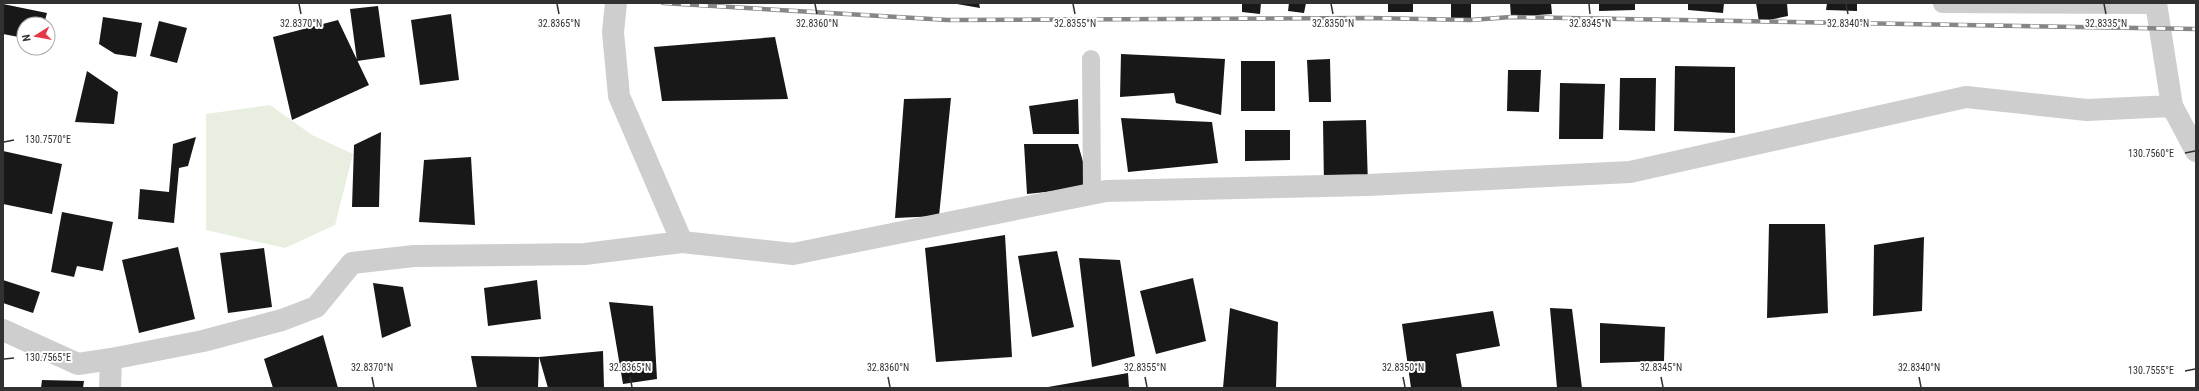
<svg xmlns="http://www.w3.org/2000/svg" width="2199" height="391" font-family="'Roboto Condensed',sans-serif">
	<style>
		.green { fill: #e8eee0 }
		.building { fill: #181818 }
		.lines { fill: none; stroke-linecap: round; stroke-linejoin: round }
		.service { stroke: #cecece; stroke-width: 18 }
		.minor { stroke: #cecece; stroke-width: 22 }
		.rail-casing { stroke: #868686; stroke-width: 4.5 }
		.rail { stroke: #fff; stroke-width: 3; stroke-dasharray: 9; stroke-linecap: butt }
		.ticks { fill: none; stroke: #313131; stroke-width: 1.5 }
		.ticks-label { font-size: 10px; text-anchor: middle; fill: #313131; stroke: #fff; stroke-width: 4; stroke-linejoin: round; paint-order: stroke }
	</style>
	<rect width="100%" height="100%" fill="#fff"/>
	<!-- green -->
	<path class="green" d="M270,105L312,135L353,154L335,225L285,248L206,230V114Z"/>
	<!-- building -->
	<path class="building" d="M957,3H979L980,8L957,4Z
		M1242,3H1261L1260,14L1242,12Z
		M1289,3H1306L1304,13L1288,11Z
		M1388,3H1413V12H1388Z
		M1451,3H1471V20H1451Z
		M1510,3H1551L1552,14L1511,17Z
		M1599,3H1635V10L1599,11Z
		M1688,3H1724L1723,13L1688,10Z
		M1756,3H1787L1788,16L1759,22Z
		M1827,3H1857V11L1826,10Z
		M3,4L47,13L44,24H24V38L3,34Z
		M378,6L385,57L357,61L350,9Z
		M451,14L459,80L420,85L411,20Z
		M103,17L142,23L136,57L115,54L99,44Z
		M338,20L369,85L292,120L273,37Z
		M159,21L187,28L177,63L150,56Z
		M775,37L788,99L662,101L654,47Z
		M1121,54L1225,59L1221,115L1176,103L1174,93L1120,97Z
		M1330,59L1331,102H1309L1307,60Z
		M1241,61H1275V111H1241Z
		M1675,66L1735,67V133L1674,131Z
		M1508,70H1541L1539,112L1507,111Z
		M87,71L118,92L114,124L75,122Z
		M1620,78H1656L1655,131L1619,130Z
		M1560,83L1605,84L1603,139H1559Z
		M951,98L939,216L895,218L904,99Z
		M1078,99L1079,134H1033L1029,106Z
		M1121,118L1212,122L1218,163L1128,172Z
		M1366,120L1368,185L1324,186L1323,121Z
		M1245,130H1290V160L1245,161Z
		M381,132L379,207H352L354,145Z
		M196,137L188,166L179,168L174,223L138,219L140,189L169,192L173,144Z
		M1024,144H1078L1092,194L1055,191L1027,194Z
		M3,151L62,164L52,214L3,204Z
		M471,157L475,225L419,222L424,160Z
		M62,212L113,222L103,271L77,266L74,277L51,272Z
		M1769,224H1825L1828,313L1767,318Z
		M1005,235L1012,357L936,362L925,248Z
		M1924,237L1922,311L1873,316L1874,245Z
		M178,247L195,319L139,333L122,260Z
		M264,248L272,307L228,313L220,253Z
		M1057,251L1074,327L1032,337L1018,256Z
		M1079,258L1120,260L1135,356L1092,367Z
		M1193,278L1206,341L1156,354L1140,291Z
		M3,280L40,292L33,313L3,303Z
		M537,280L541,319L488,326L484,288Z
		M373,283L403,287L411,326L382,338Z
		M609,302L653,306L657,379L623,384Z
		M1230,308L1278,322L1276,388H1223Z
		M1550,308L1572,309L1582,388H1557Z
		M1493,311L1500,346L1456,354L1462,388H1411L1402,324Z
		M1600,323L1665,327L1664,361L1600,363Z
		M323,335L338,388H273L264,359Z
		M603,351L604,388H548L539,357L538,388H477L471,356L539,357Z
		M1128,373L1129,388H1048V387Z
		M42,380L84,381L83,388H41Z"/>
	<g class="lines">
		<!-- service -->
		<path class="service" d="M1942,4L2156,5
			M1091,59L1092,194"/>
		<!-- minor -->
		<path class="minor" d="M616,3L613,32L619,96L682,242
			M2156,3L2172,106L2196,151
			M3,330L78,364L111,359L203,341L282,320L316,307L352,263L414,256L585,254L682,242L793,254L1106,191L1368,185L1630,172L1966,97L2087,110L2172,106
			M110,388L111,359"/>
		<defs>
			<path id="rail" d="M663,3L948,20L1370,18L1471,20L1511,17L2196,29"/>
		</defs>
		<!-- rail casing -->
		<use href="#rail" class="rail-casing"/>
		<!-- rail -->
		<use href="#rail" class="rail"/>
	</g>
	<!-- ticks -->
	<path class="ticks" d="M299,4L301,14M557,4L559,14M815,4L817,14M1073,4L1075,14M1331,4L1333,14M1589,4L1590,14M1846,4L1848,14M2104,4L2106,14M4,142L14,140M2185,153L2195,151M4,359L14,358M2185,371L2195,369M372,377L374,387M630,377L632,387M888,377L890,387M1145,377L1147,387M1403,377L1405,387M1661,377L1663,387M1919,377L1921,387"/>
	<g class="ticks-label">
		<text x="301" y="27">32.8370°N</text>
		<text x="559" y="27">32.8365°N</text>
		<text x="817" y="27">32.8360°N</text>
		<text x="1075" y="27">32.8355°N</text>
		<text x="1333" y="27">32.8350°N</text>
		<text x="1590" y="27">32.8345°N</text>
		<text x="1848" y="27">32.8340°N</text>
		<text x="2106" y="27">32.8335°N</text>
		<text x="48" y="143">130.7570°E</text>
		<text x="2151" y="157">130.7560°E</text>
		<text x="48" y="361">130.7565°E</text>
		<text x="372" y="371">32.8370°N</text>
		<text x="630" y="371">32.8365°N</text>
		<text x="888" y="371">32.8360°N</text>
		<text x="1145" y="371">32.8355°N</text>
		<text x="1403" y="371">32.8350°N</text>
		<text x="1661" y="371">32.8345°N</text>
		<text x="1919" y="371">32.8340°N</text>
		<text x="2151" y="374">130.7555°E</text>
	</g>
	<!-- border -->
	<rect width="2199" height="391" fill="none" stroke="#313131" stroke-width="8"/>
	<!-- north arrow -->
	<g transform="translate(36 36) rotate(259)"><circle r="19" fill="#ffffff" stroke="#adadad"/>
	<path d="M0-3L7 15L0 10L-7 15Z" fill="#e53745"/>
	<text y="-6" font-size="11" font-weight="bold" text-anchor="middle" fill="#313131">N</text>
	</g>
</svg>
